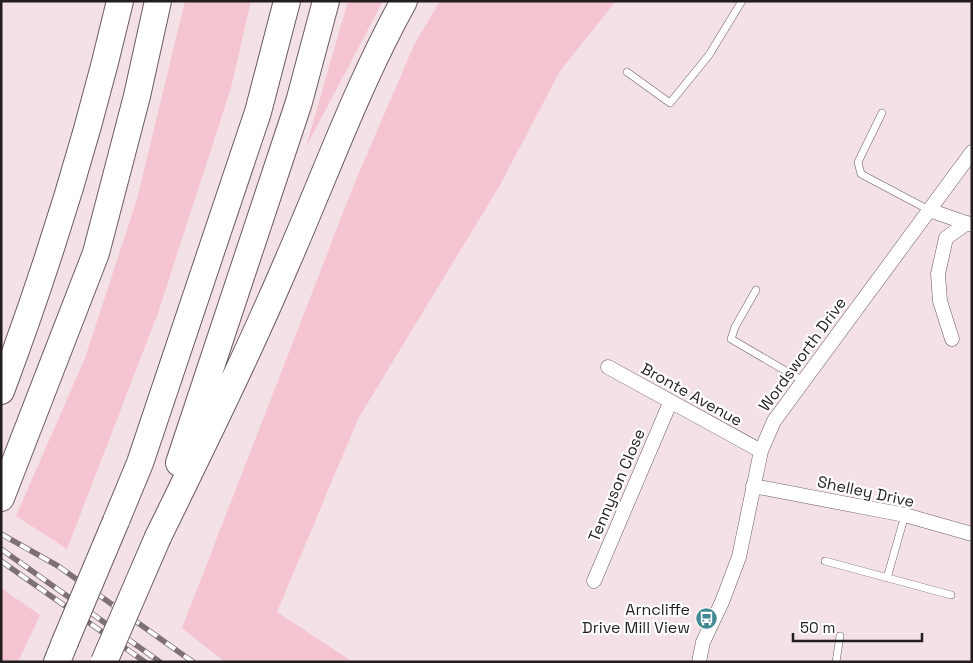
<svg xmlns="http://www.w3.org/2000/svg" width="973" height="663" font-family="'Space Grotesk',sans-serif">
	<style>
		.green { fill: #f5c4d1 }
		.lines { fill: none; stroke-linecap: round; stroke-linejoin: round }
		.service-casing { stroke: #6a5b5f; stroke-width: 8 }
		.minor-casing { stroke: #6a5b5f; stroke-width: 15 }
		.motorway-casing { stroke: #6a5b5f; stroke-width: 28 }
		.service { stroke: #fff; stroke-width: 7 }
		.minor { stroke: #fff; stroke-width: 14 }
		.motorway { stroke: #fff; stroke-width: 26 }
		.rail-casing { stroke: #7d7174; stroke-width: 5.5 }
		.rail { stroke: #fff; stroke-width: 4; stroke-dasharray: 11; stroke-linecap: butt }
		.motorway-bridge-casing { stroke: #6a5b5f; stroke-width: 28; stroke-linecap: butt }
		.motorway-bridge { stroke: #fff; stroke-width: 26 }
		.labels { text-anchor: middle; stroke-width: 4.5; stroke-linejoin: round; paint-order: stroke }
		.street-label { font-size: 16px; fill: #231d1e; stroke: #fff }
		.poi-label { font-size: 16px; fill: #231d1e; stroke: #fff; text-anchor: end }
	</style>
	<rect width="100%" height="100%" fill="#f4e1e6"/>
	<!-- green -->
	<path class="green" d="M185,1H251L231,88L158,313L67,549L16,516L85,358L137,199Z
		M348,1H383L306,147Z
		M440,1H616L560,71L500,185L358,419L277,612L353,662H225L182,628L355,182L414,45Z
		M1,588L40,615L18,662H1Z"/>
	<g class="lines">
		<defs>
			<path id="service" d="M627,72L670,103L709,55L742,1
				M882,113L858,162L861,174L929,210
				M756,290L735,327L731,339L803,381
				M825,561L951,595
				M887,578L905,515
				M836,662L840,636"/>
			<path id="minor" d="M929,210L972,225
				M952,339L940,301L938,274L946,238L967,223
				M608,367L761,451
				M753,486L905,515L972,534
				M594,581L670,403
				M699,662L703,642L722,602L739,557L761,451L774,421L972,152"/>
			<path id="motorway" d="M1,391C49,263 89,134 120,1
				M179,463L299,102L326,1
				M1,498L96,253L137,96L158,1
				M116,521L140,463L258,112L287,1
				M158,537C203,445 248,354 288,260C326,173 358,84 404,1
				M57,662L65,642"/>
		</defs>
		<!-- service casing -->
		<use href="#service" class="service-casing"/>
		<!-- minor casing -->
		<use href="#minor" class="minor-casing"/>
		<!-- motorway casing -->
		<use href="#motorway" class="motorway-casing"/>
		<!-- service -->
		<use href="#service" class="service"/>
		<!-- minor -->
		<use href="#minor" class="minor"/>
		<!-- motorway -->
		<use href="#motorway" class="motorway"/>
		<defs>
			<path id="rail" d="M1,534L58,566L193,662
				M1,549L160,662
				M1,561L145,662"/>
		</defs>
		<!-- rail casing -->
		<use href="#rail" class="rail-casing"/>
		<!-- rail -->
		<use href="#rail" class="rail"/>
		<defs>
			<path id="motorway-bridge" d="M65,642L116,521
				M104,662L158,537"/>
		</defs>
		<!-- motorway-bridge casing -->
		<use href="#motorway-bridge" class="motorway-bridge-casing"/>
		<!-- motorway-bridge -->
		<use href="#motorway-bridge" class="motorway-bridge"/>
	</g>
	<!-- icons -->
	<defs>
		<symbol id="bus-disc" viewBox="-11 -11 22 22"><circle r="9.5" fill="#428993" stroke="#fff"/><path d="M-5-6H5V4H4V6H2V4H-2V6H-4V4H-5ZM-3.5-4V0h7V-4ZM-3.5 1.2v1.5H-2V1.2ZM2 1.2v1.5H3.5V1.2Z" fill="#fff"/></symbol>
	</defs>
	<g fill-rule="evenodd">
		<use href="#bus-disc" x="694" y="606" width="25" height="25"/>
	</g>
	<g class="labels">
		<!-- street labels -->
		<g class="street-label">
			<text transform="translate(802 354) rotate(-54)" y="6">Wordsworth Drive</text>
			<text transform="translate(692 394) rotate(29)" y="6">Bronte Avenue</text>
			<text transform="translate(616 485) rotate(-67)" y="6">Tennyson Close</text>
			<text transform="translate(866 491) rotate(12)" y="6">Shelley Drive</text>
		</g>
		<!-- poi labels -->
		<g class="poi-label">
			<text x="690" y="615">Arncliffe<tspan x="690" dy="18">Drive Mill View</tspan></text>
		</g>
	</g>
	<!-- border -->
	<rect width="973" height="663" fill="none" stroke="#231d1e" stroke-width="5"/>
	<!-- scale -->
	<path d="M793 633v8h129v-8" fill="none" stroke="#231d1e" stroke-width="2.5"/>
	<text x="800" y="633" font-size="15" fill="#231d1e" stroke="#ffffff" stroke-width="4" paint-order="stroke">50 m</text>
</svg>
